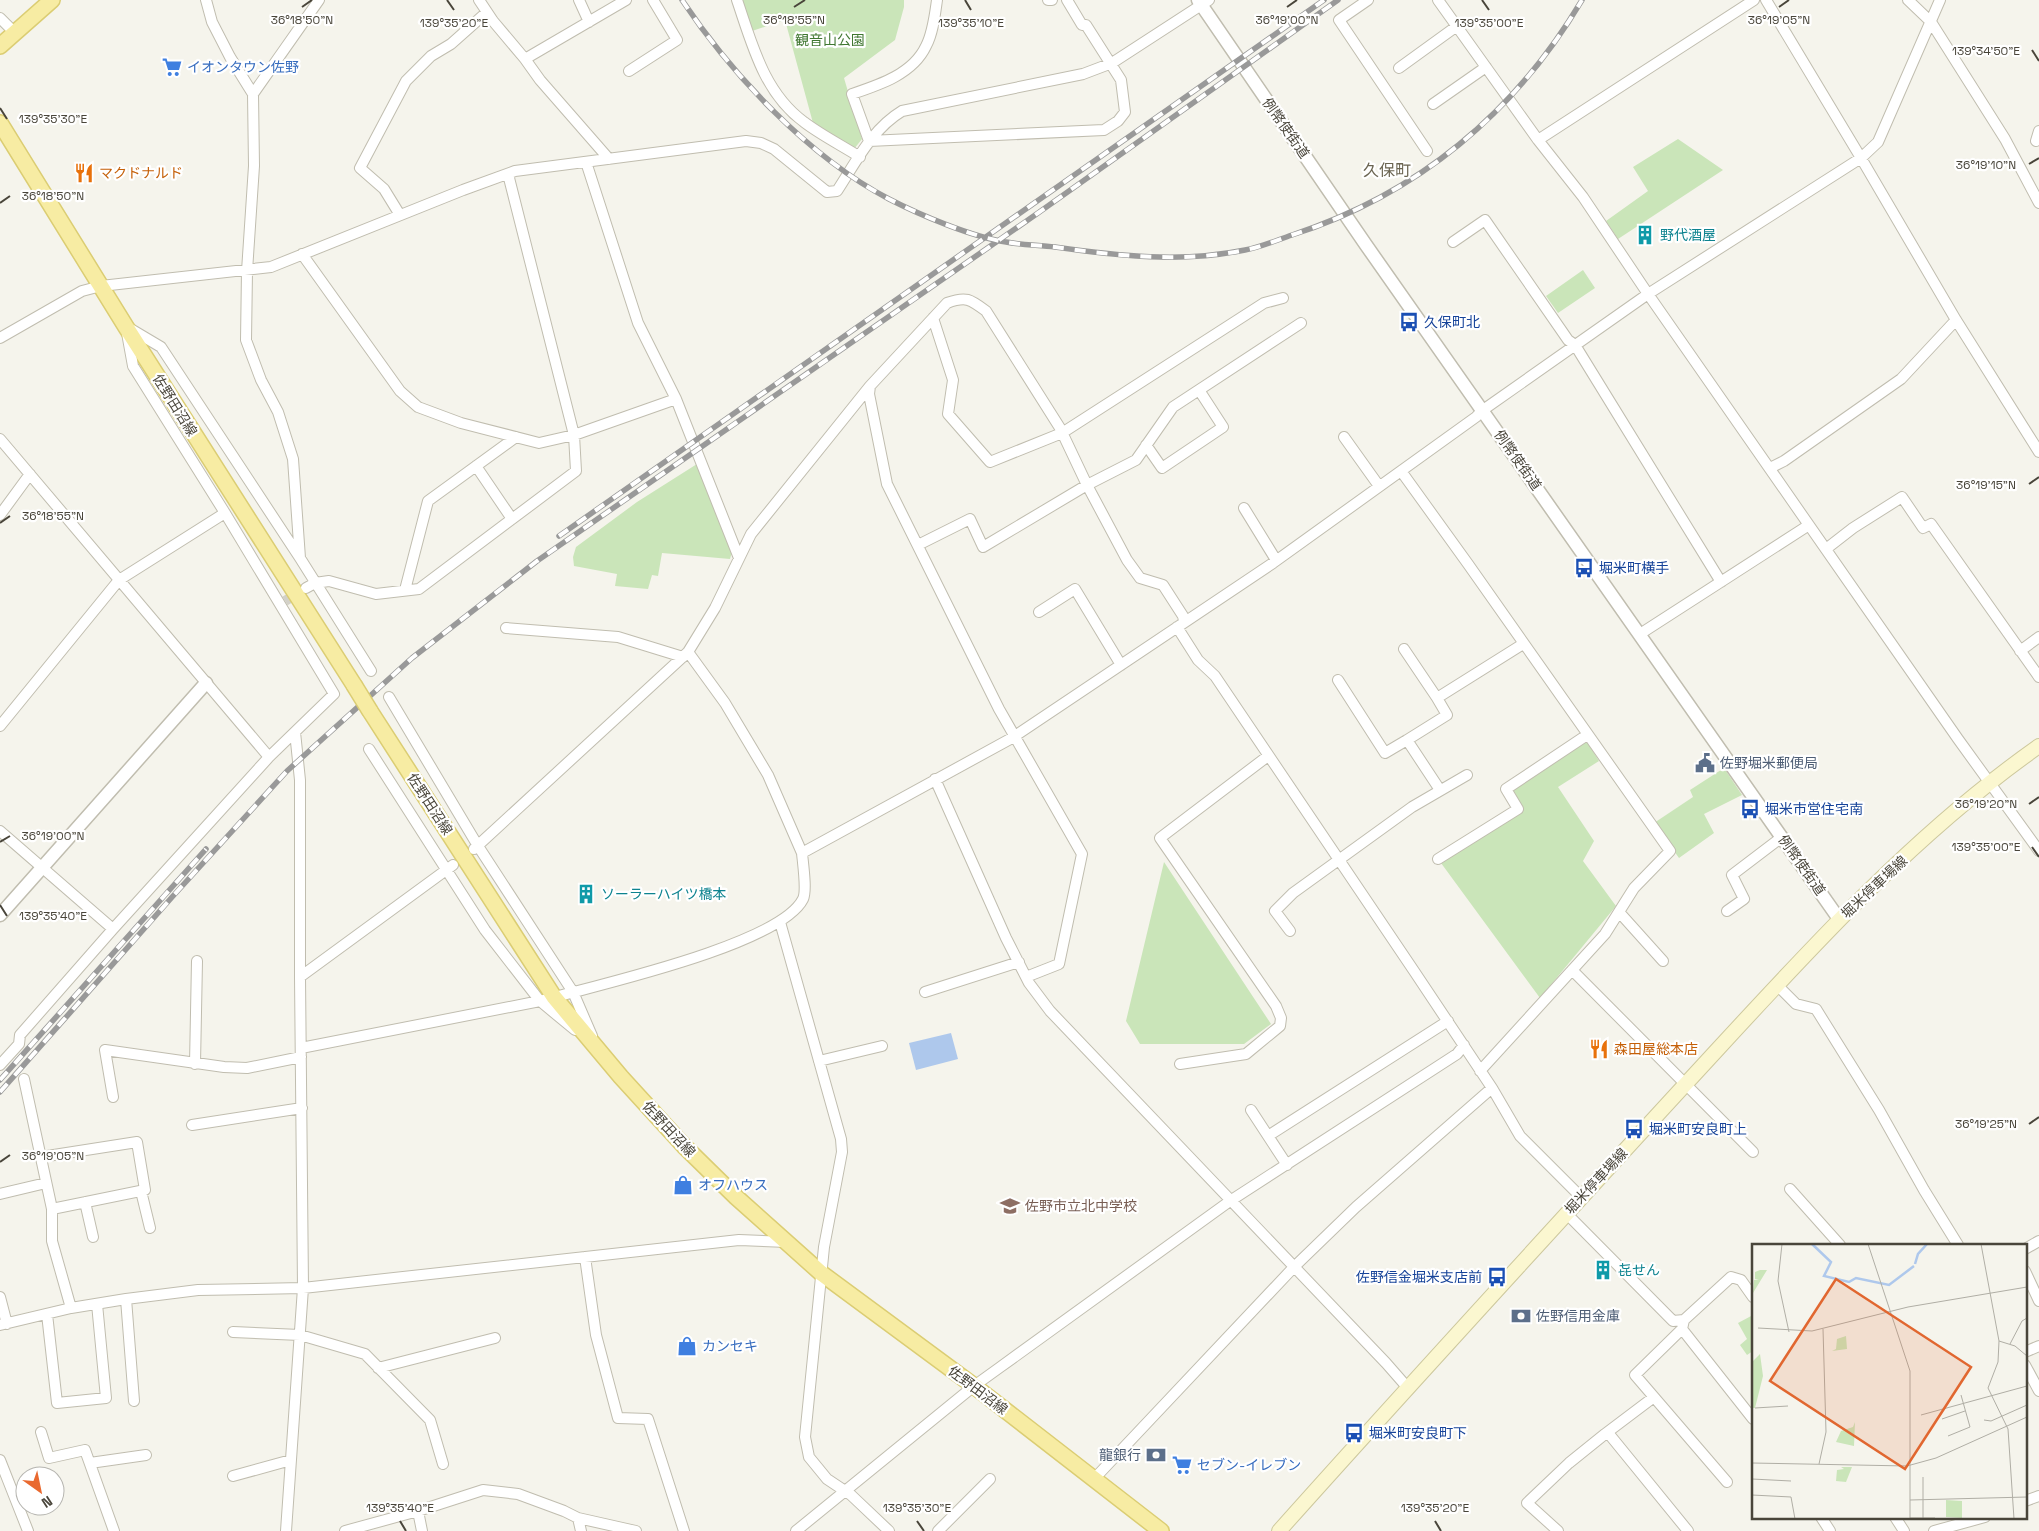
<svg xmlns="http://www.w3.org/2000/svg" width="2039" height="1531" font-family="'Space Grotesk','Noto Sans JP',sans-serif">
	<style>
		.green { fill: #cae5b9 }
		.water { fill: #aec8ec }
		.lines { fill: none; stroke-linecap: round; stroke-linejoin: round }
		.minor-tunnel { stroke: #d3d1c8; stroke-width: 10; stroke-dasharray: 10 5; stroke-linecap: butt }
		.minor-casing { stroke: #c0bdaf; stroke-width: 12 }
		.tertiary-casing { stroke: #c0bdaf; stroke-width: 15 }
		.secondary-casing { stroke: #cdc89d; stroke-width: 16 }
		.primary-casing { stroke: #dbcd73; stroke-width: 18 }
		.minor { stroke: #fff; stroke-width: 10 }
		.tertiary { stroke: #fff; stroke-width: 12 }
		.secondary { stroke: #fbf7d0; stroke-width: 14 }
		.primary { stroke: #f7eca3; stroke-width: 15 }
		.rail-casing { stroke: #999; stroke-width: 5.5 }
		.rail { stroke: #fff; stroke-width: 4; stroke-dasharray: 11; stroke-linecap: butt }
		.primary-bridge-casing { stroke: #dbcd73; stroke-width: 18; stroke-linecap: butt }
		.primary-bridge { stroke: #f7eca3; stroke-width: 15 }
		.ticks { fill: none; stroke: #49453a; stroke-width: 2 }
		.labels { text-anchor: middle; stroke-width: 4.5; stroke-linejoin: round; paint-order: stroke }
		.park-label { font-size: 14px; fill: #407731; stroke: #fff }
		.shop-label { font-size: 14px; fill: #366cbe; stroke: #fff; text-anchor: start }
		.street-label { font-size: 14px; fill: #49453a; stroke: #fff }
		.food-label { font-size: 14px; fill: #c56008; stroke: #fff; text-anchor: start }
		.culture-label { font-size: 14px; fill: #0d838f; stroke: #fff; text-anchor: start }
		.transit-label { font-size: 14px; fill: #164399; stroke: #fff; text-anchor: start }
		.service-label { font-size: 14px; fill: #4e5e75; stroke: #fff; text-anchor: start }
		.education-label { font-size: 14px; fill: #785e54; stroke: #fff; text-anchor: start }
		.quarter-label { font-size: 16px; fill: #6b6552; stroke: #fff }
		.inset-river { fill: none; stroke: #aec8ec; stroke-width: 2.5 }
		.inset-road { fill: none; stroke: #b0aea5; stroke-width: 1 }
		.view { fill: #e16730; fill-opacity: 0.15; stroke: #e16730; stroke-width: 2.5 }
		.inset-edge { fill: none; stroke: #49453a; stroke-width: 2.5 }
		.ticks-label { font-size: 12px; text-anchor: middle; fill: #49453a; stroke: #fff; stroke-width: 4.5; stroke-linejoin: round; paint-order: stroke }
	</style>
	<rect width="100%" height="100%" fill="#f5f4ec"/>
	<!-- green -->
	<path class="green" d="M742,0H904V7L895,40L844,78L862,139L854,149L813,123L785,20L752,31Z
		M1678,139L1723,170L1618,239L1606,221L1648,191L1633,167Z
		M1583,270L1595,288L1558,313L1546,296Z
		M697,464L732,552L730,559L662,553L658,576L652,575L648,589L615,586L617,574L574,566L573,557L576,547L637,502Z
		M1586,740L1599,761L1558,787L1594,841L1583,861L1616,906L1540,998L1441,863L1523,809L1511,790Z
		M1724,768L1742,795L1704,814L1714,833L1679,858L1654,823L1693,797L1690,790Z
		M1164,862L1271,1024L1244,1044H1140L1126,1021Z
		M1753,1315V1351L1747,1355L1740,1345L1747,1339L1738,1323Z"/>
	<!-- water -->
	<path class="water" d="M951,1033L958,1059L916,1070L909,1043Z"/>
	<g class="lines">
		<!-- minor-tunnel -->
		<path class="minor-tunnel" d="M285,601L301,591"/>
		<defs>
			<path id="minor" d="M206,0L212,22L230,57L253,94L254,166L247,271L246,340L261,380L278,412L293,459L300,558
				M479,0L493,21L525,59L540,80L609,159
				M579,0L589,22
				M737,0C752,44 764,93 804,122C821,135 841,145 860,157
				M937,0C935,14 933,33 926,46C913,74 879,85 852,94L869,141L1104,130L1118,121L1125,112L1121,80L1086,25H1082L1067,0
				M1048,0H1052
				M1368,0L1339,20L1427,151
				M1438,0L1538,140L1583,197L1648,294L1958,739L2039,851
				M1766,0L1861,158L1956,320L2039,452
				M1908,0L1931,22L2005,139L2039,203
				M0,18L15,33
				M525,59L626,0
				M1399,68L1457,26
				M629,71L677,40L653,0
				M253,94L319,0
				M1433,104L1486,67
				M1538,140L1754,0
				M2036,141L2039,131
				M586,162L638,323L676,399L739,558
				M400,215L384,189L360,168L406,81L431,56L451,44L487,12
				M1453,242L1485,220L1568,340L1575,345L1721,582
				M302,254L400,391L418,407L461,423L539,443L574,435L676,399
				M933,318L953,380L948,414L990,462L1062,433L1264,303L1283,298
				M129,328L161,347L300,558L371,671
				M0,338L82,291L101,286L271,267L463,190L515,171L746,141L761,143L774,149L827,192L837,191C856,162 872,129 902,111L1083,74L1112,63L1209,0
				M870,386L869,394L887,484L999,709L1082,854L1059,964L1026,977
				M1344,437L1379,486
				M0,439L269,757
				M1146,445L1162,468L1223,427L1199,390
				M476,466L512,519
				M1770,468L1784,461L1901,379L1956,320
				M1401,471L1468,564L1670,851L1634,888L1605,934L1480,1071
				M1244,508L1276,560
				M0,515L30,474
				M918,545L970,519L983,547L1087,485L1136,460L1173,407L1301,323
				M1826,549L1853,528L1902,497L1923,528L1931,524L2039,677
				M306,588L315,583L329,581L376,594L419,589L576,471L574,435L508,174
				M405,590L428,501L516,437
				M1039,612L1075,589L1121,665
				M1177,627L1198,660L1215,676L1414,971L1492,1088L1520,1136L1581,1197
				M506,628L618,637L683,657
				M1640,634L1809,525
				M1404,649L1437,698
				M2020,651L2039,637
				M688,652L725,703L768,775L802,853
				M1338,680L1385,753L1407,740
				M389,697L478,846L573,992L592,1036
				M0,726L119,580L225,513
				M369,749L485,930L540,1001L575,1030
				M935,779L1006,938L1029,983L1050,1011L1386,1363L1407,1387
				M1440,790L1407,740L1447,715L1437,698L1523,644
				M0,831L113,929
				M474,849L688,652L715,608L751,534L870,386L947,303C966,296 970,299 986,311L1060,428L1087,485L1127,560L1140,578L1163,585L1183,616L1184,621
				M1438,859L1518,809L1506,789L1587,735
				M1727,911L1744,899L1732,875L1782,837
				M1619,912L1663,961
				M780,922L841,1139L842,1152L824,1247L805,1437L809,1457L827,1479L851,1495L889,1531
				M1290,931L1275,911L1293,893L1412,807L1467,775
				M1572,970L1753,1152
				M300,977L453,865
				M1777,985L1796,1004L1816,1009L1879,1110L1924,1190L1958,1245
				M925,992L1019,962
				M301,1048L540,1001C593,986 780,945 803,899C807,891 803,864 802,853L1012,738L1273,563L1476,417L1483,410L1648,294L1861,158L1878,142L1940,0
				M819,1061L882,1046
				M195,1064L197,961
				M1180,1064L1246,1054L1280,1026L1281,1018L1276,1006L1160,838L1268,756
				M0,1065L19,1044L20,1035L113,929L269,757L334,694L225,513L133,366L127,333
				M24,1079L52,1209V1241L71,1308
				M113,1097L105,1050L224,1067L247,1068L301,1057
				M1251,1110L1287,1165
				M192,1125L302,1108
				M1268,1136L1448,1021
				M41,1157L137,1142L145,1190L52,1209
				M1790,1189L1840,1245
				M141,1191L150,1228
				M0,1194L46,1183
				M85,1202L93,1237
				M1566,1213L1673,1321L1684,1320
				M2025,1249L2039,1241
				M585,1257L596,1335L618,1418L648,1419L684,1531
				M2025,1271L2039,1301
				M0,1297L7,1324
				M1753,1297L1741,1280L1731,1277L1684,1320L1682,1329L1753,1419
				M126,1299L134,1401
				M47,1314L57,1403L106,1398L97,1304
				M0,1325L71,1308L126,1299L198,1290L303,1288L739,1240L787,1242
				M1682,1329L1635,1375L1727,1482
				M233,1332L300,1335L365,1354L430,1420L443,1464
				M2025,1352L2039,1346
				M2025,1365L2039,1391
				M378,1368L495,1338
				M41,1432L49,1458L85,1450L114,1531
				M1605,1434L1654,1397
				M0,1460L28,1531
				M90,1463L146,1455
				M233,1476L291,1460
				M1094,1479L1294,1267L1356,1207L1492,1088
				M2025,1501L2039,1496
				M418,1511L422,1531
				M1821,1517L1830,1531
				M1895,1517L1904,1531
				M578,1518L581,1531
				M286,1531L303,1288L300,977V780L295,732
				M345,1531L418,1511L483,1490L518,1494L564,1511L578,1518L636,1531
				M796,1531L974,1386L999,1368L1230,1201L1457,1054L1464,1045
				M938,1531L990,1479
				M1558,1531L1527,1503L1569,1463L1605,1434H1609L1688,1531
				M1934,1531L1985,1517"/>
			<path id="tertiary" d="M1198,0L1366,245L1839,919
				M0,915L206,683"/>
			<path id="secondary" d="M1279,1531C1412,1382 1547,1235 1682,1088C1794,967 1904,841 2039,746"/>
			<path id="primary" d="M0,46L52,0
				M0,123L126,327L354,685
				M370,711L554,997L621,1077L684,1146L736,1197L821,1273L974,1386L1161,1531"/>
		</defs>
		<!-- minor casing -->
		<use href="#minor" class="minor-casing"/>
		<!-- tertiary casing -->
		<use href="#tertiary" class="tertiary-casing"/>
		<!-- secondary casing -->
		<use href="#secondary" class="secondary-casing"/>
		<!-- primary casing -->
		<use href="#primary" class="primary-casing"/>
		<!-- minor -->
		<use href="#minor" class="minor"/>
		<!-- tertiary -->
		<use href="#tertiary" class="tertiary"/>
		<!-- secondary -->
		<use href="#secondary" class="secondary"/>
		<!-- primary -->
		<use href="#primary" class="primary"/>
		<defs>
			<path id="rail" d="M682,0C732,75 809,157 889,199C920,215 972,237 1006,242C1023,245 1039,245 1055,247C1118,256 1182,263 1245,250C1261,247 1277,240 1292,235C1418,194 1515,113 1582,0
				M559,536L1324,0
				M0,1080L206,849
				M0,1092L173,896L287,771L412,658L537,561L1038,213L1338,0"/>
		</defs>
		<!-- rail casing -->
		<use href="#rail" class="rail-casing"/>
		<!-- rail -->
		<use href="#rail" class="rail"/>
		<defs>
			<path id="primary-bridge" d="M354,685L370,711"/>
		</defs>
		<!-- primary-bridge casing -->
		<use href="#primary-bridge" class="primary-bridge-casing"/>
		<!-- primary-bridge -->
		<use href="#primary-bridge" class="primary-bridge"/>
	</g>
	<!-- ticks -->
	<path class="ticks" d="M447,0L454,10M965,0L971,10M1482,0L1489,10M302,7L312,0M794,7L805,0M1287,7L1297,0M1779,7L1789,0M2032,50L2039,61M0,108L7,119M2029,164L2039,158M0,203L10,196M2029,484L2039,477M0,523L10,516M2029,804L2039,797M0,842L10,836M2032,847L2039,857M0,905L7,916M2029,1124L2039,1117M0,1162L10,1155M400,1521L406,1531M917,1521L924,1531M1435,1521L1441,1531"/>
	<!-- icons -->
	<defs>
		<symbol id="supermarket-bare" viewBox="-9 -9 18 18"><path d="M-6-5.5h2.5l.6 2H6L4.5 2H-2.5L-4.4-4H-6ZM-1.5 3.2a1.3 1.3 0 1 0 .1 0ZM3 3.2a1.3 1.3 0 1 0 .1 0Z" fill="#3f7fe0" stroke="#fff" stroke-width="2.5" paint-order="stroke"/></symbol>
		<symbol id="restaurant-bare" viewBox="-9 -9 18 18"><path d="M-5-6h1v4h1v-4h1v4h1v-4h1v5L-1.5 .5V6h-2V.5L-5-1ZM5-6V6H3V1.5H1.5Q1.5-4 5-6Z" fill="#e8710a" stroke="#fff" stroke-width="2.5" paint-order="stroke"/></symbol>
		<symbol id="building-bare" viewBox="-9 -9 18 18"><path d="M-4-6H4V6H1V3H-1V6H-4ZM-2.5-4.3h1.7v1.8h-1.7ZM.8-4.3h1.7v1.8H.8ZM-2.5-1h1.7V.8h-1.7ZM.8-1h1.7V.8H.8Z" fill="#0f9aa8" stroke="#fff" stroke-width="2.5" paint-order="stroke"/></symbol>
		<symbol id="bus-bare" viewBox="-9 -9 18 18"><path d="M-5-6H5V4H4V6H2V4H-2V6H-4V4H-5ZM-3.5-4V0h7V-4ZM-3.5 1.2v1.5H-2V1.2ZM2 1.2v1.5H3.5V1.2Z" fill="#1a4fb4" stroke="#fff" stroke-width="2.5" paint-order="stroke"/></symbol>
		<symbol id="civic-bare" viewBox="-9 -9 18 18"><path d="M-.6-6.5H3V-4.5H.6V-3L4-1V1h2V6H-6V1h2V-1L-.6-3ZM-1.2 2.5V6h2.4V2.5Z" fill="#5c6f8a" stroke="#fff" stroke-width="2.5" paint-order="stroke"/></symbol>
		<symbol id="shop-bare" viewBox="-9 -9 18 18"><path d="M-5-2.5h2.3a2.7 3.5 0 0 1 5.4 0H5L5.5 6h-11ZM-1.5-2.5h3a1.5 2.3 0 0 0-3 0Z" fill="#3f7fe0" stroke="#fff" stroke-width="2.5" paint-order="stroke"/></symbol>
		<symbol id="school-bare" viewBox="-9 -9 18 18"><path d="M0-5L7-2L0 1L-7-2ZM-4 1L0 2.5L4 1V4Q0 6-4 4Z" fill="#8d6e63" stroke="#fff" stroke-width="2.5" paint-order="stroke"/></symbol>
		<symbol id="bank-bare" viewBox="-9 -9 18 18"><path d="M-6-4H6V4H-6ZM0-2.3a2.3 2.3 0 1 0 0 4.6a2.3 2.3 0 1 0 0-4.6Z" fill="#5c6f8a" stroke="#fff" stroke-width="2.5" paint-order="stroke"/></symbol>
	</defs>
	<g fill-rule="evenodd">
		<use href="#supermarket-bare" x="158" y="53" width="28" height="28"/>
		<use href="#restaurant-bare" x="70" y="159" width="28" height="28"/>
		<use href="#building-bare" x="1631" y="221" width="28" height="28"/>
		<use href="#bus-bare" x="1395" y="308" width="28" height="28"/>
		<use href="#bus-bare" x="1570" y="554" width="28" height="28"/>
		<use href="#civic-bare" x="1691" y="749" width="28" height="28"/>
		<use href="#bus-bare" x="1736" y="795" width="28" height="28"/>
		<use href="#building-bare" x="572" y="880" width="28" height="28"/>
		<use href="#restaurant-bare" x="1585" y="1035" width="28" height="28"/>
		<use href="#bus-bare" x="1620" y="1115" width="28" height="28"/>
		<use href="#shop-bare" x="669" y="1171" width="28" height="28"/>
		<use href="#school-bare" x="996" y="1192" width="28" height="28"/>
		<use href="#building-bare" x="1589" y="1256" width="28" height="28"/>
		<use href="#bus-bare" x="1483" y="1263" width="28" height="28"/>
		<use href="#bank-bare" x="1507" y="1302" width="28" height="28"/>
		<use href="#shop-bare" x="673" y="1332" width="28" height="28"/>
		<use href="#bus-bare" x="1340" y="1419" width="28" height="28"/>
		<use href="#bank-bare" x="1142" y="1441" width="28" height="28"/>
		<use href="#supermarket-bare" x="1168" y="1451" width="28" height="28"/>
	</g>
	<g class="labels">
		<!-- park labels -->
		<g class="park-label">
			<text x="830" y="45">観音山公園</text>
		</g>
		<!-- shop labels -->
		<g class="shop-label">
			<text x="187" y="72">イオンタウン佐野</text>
			<text x="698" y="1190">オフハウス</text>
			<text x="702" y="1351">カンセキ</text>
			<text x="1197" y="1470">セブン-イレブン</text>
		</g>
		<!-- street labels -->
		<g class="street-label">
			<text transform="translate(1286 128) rotate(55)" y="5">例幣使街道</text>
			<text transform="translate(175 405) rotate(58)" y="5">佐野田沼線</text>
			<text transform="translate(1518 460) rotate(55)" y="5">例幣使街道</text>
			<text transform="translate(430 804) rotate(57)" y="5">佐野田沼線</text>
			<text transform="translate(1802 865) rotate(55)" y="5">例幣使街道</text>
			<text transform="translate(1874 887) rotate(-43)" y="5">堀米停車場線</text>
			<text transform="translate(669 1129) rotate(47)" y="5">佐野田沼線</text>
			<text transform="translate(1596 1181) rotate(-47)" y="5">堀米停車場線</text>
			<text transform="translate(978 1390) rotate(37)" y="5">佐野田沼線</text>
		</g>
		<!-- food labels -->
		<g class="food-label">
			<text x="99" y="178">マクドナルド</text>
			<text x="1614" y="1054">森田屋総本店</text>
		</g>
		<!-- culture labels -->
		<g class="culture-label">
			<text x="1660" y="240">野代酒屋</text>
			<text x="601" y="899">ソーラーハイツ橋本</text>
			<text x="1618" y="1275">㐂せん</text>
		</g>
		<!-- transit labels -->
		<g class="transit-label">
			<text x="1424" y="327">久保町北</text>
			<text x="1599" y="573">堀米町横手</text>
			<text x="1765" y="814">堀米市営住宅南</text>
			<text x="1649" y="1134">堀米町安良町上</text>
			<text x="1482" y="1282" text-anchor="end">佐野信金堀米支店前</text>
			<text x="1369" y="1438">堀米町安良町下</text>
		</g>
		<!-- service labels -->
		<g class="service-label">
			<text x="1720" y="768">佐野堀米郵便局</text>
			<text x="1536" y="1321">佐野信用金庫</text>
			<text x="1141" y="1460" text-anchor="end">龍銀行</text>
		</g>
		<!-- education labels -->
		<g class="education-label">
			<text x="1025" y="1211">佐野市立北中学校</text>
		</g>
		<!-- quarter labels -->
		<g class="quarter-label">
			<text x="1387" y="176">久保町</text>
		</g>
	</g>
	<!-- overview -->
	<g transform="translate(1752 1244)">
		<rect width="275" height="275" fill="#f5f4ec"/>
		<path d="M8,26H15L1,49L2,36H7L3,35V28ZM94,92L95,105L80,107L84,105L85,95ZM8,110L11,132L3,164H0L1,117ZM103,178L102,202L84,198L89,187L101,183ZM89,223H100L94,238L84,237L85,226L92,225ZM194,256L210,257V274L194,273Z" fill="#cae5b9"/>
		<path class="inset-river" d="M60,0L79,18L72,32L97,38L104,34L137,41L162,22M163,20L166,10L175,0"/>
		<path class="inset-road" d="M30,0L26,37L37,88M116,0L158,127V275M229,0L247,97L246,118L236,144L256,185L262,275M6,84L60,87L156,63L275,43M247,97L263,102L275,112M258,100L270,77L275,74M3,164L36,162M169,171L275,142M190,175L213,167M232,176L239,177L275,161M196,192L218,183L209,151M0,219L155,222L184,214L275,173M67,220L74,188L71,85M0,235L39,237M0,251L39,253L43,275M158,256L275,253M158,274H183M171,275V233"/>
		<path class="view" d="M84,35L219,123L153,225L18,137Z"/>
		<rect width="275" height="275" class="inset-edge"/>
	</g>
	<g class="ticks-label">
		<text x="302" y="24">36°18'50"N</text>
		<text x="794" y="24">36°18'55"N</text>
		<text x="1779" y="24">36°19'05"N</text>
		<text x="1287" y="24">36°19'00"N</text>
		<text x="454" y="27">139°35'20"E</text>
		<text x="971" y="27">139°35'10"E</text>
		<text x="1489" y="27">139°35'00"E</text>
		<text x="1986" y="55">139°34'50"E</text>
		<text x="53" y="123">139°35'30"E</text>
		<text x="1986" y="169">36°19'10"N</text>
		<text x="53" y="200">36°18'50"N</text>
		<text x="1986" y="489">36°19'15"N</text>
		<text x="53" y="520">36°18'55"N</text>
		<text x="1986" y="808">36°19'20"N</text>
		<text x="53" y="840">36°19'00"N</text>
		<text x="1986" y="851">139°35'00"E</text>
		<text x="53" y="920">139°35'40"E</text>
		<text x="1986" y="1128">36°19'25"N</text>
		<text x="53" y="1160">36°19'05"N</text>
		<text x="400" y="1512">139°35'40"E</text>
		<text x="917" y="1512">139°35'30"E</text>
		<text x="1435" y="1512">139°35'20"E</text>
	</g>
	<!-- north arrow -->
	<g transform="translate(40 1491) rotate(147)"><circle r="24" fill="#ffffff" stroke="#b6b5b0"/>
	<path d="M0-4L9 19L0 12L-9 19Z" fill="#e9692f"/>
	<text y="-8" font-size="14" font-weight="bold" text-anchor="middle" fill="#49453a">N</text>
	</g>
</svg>
